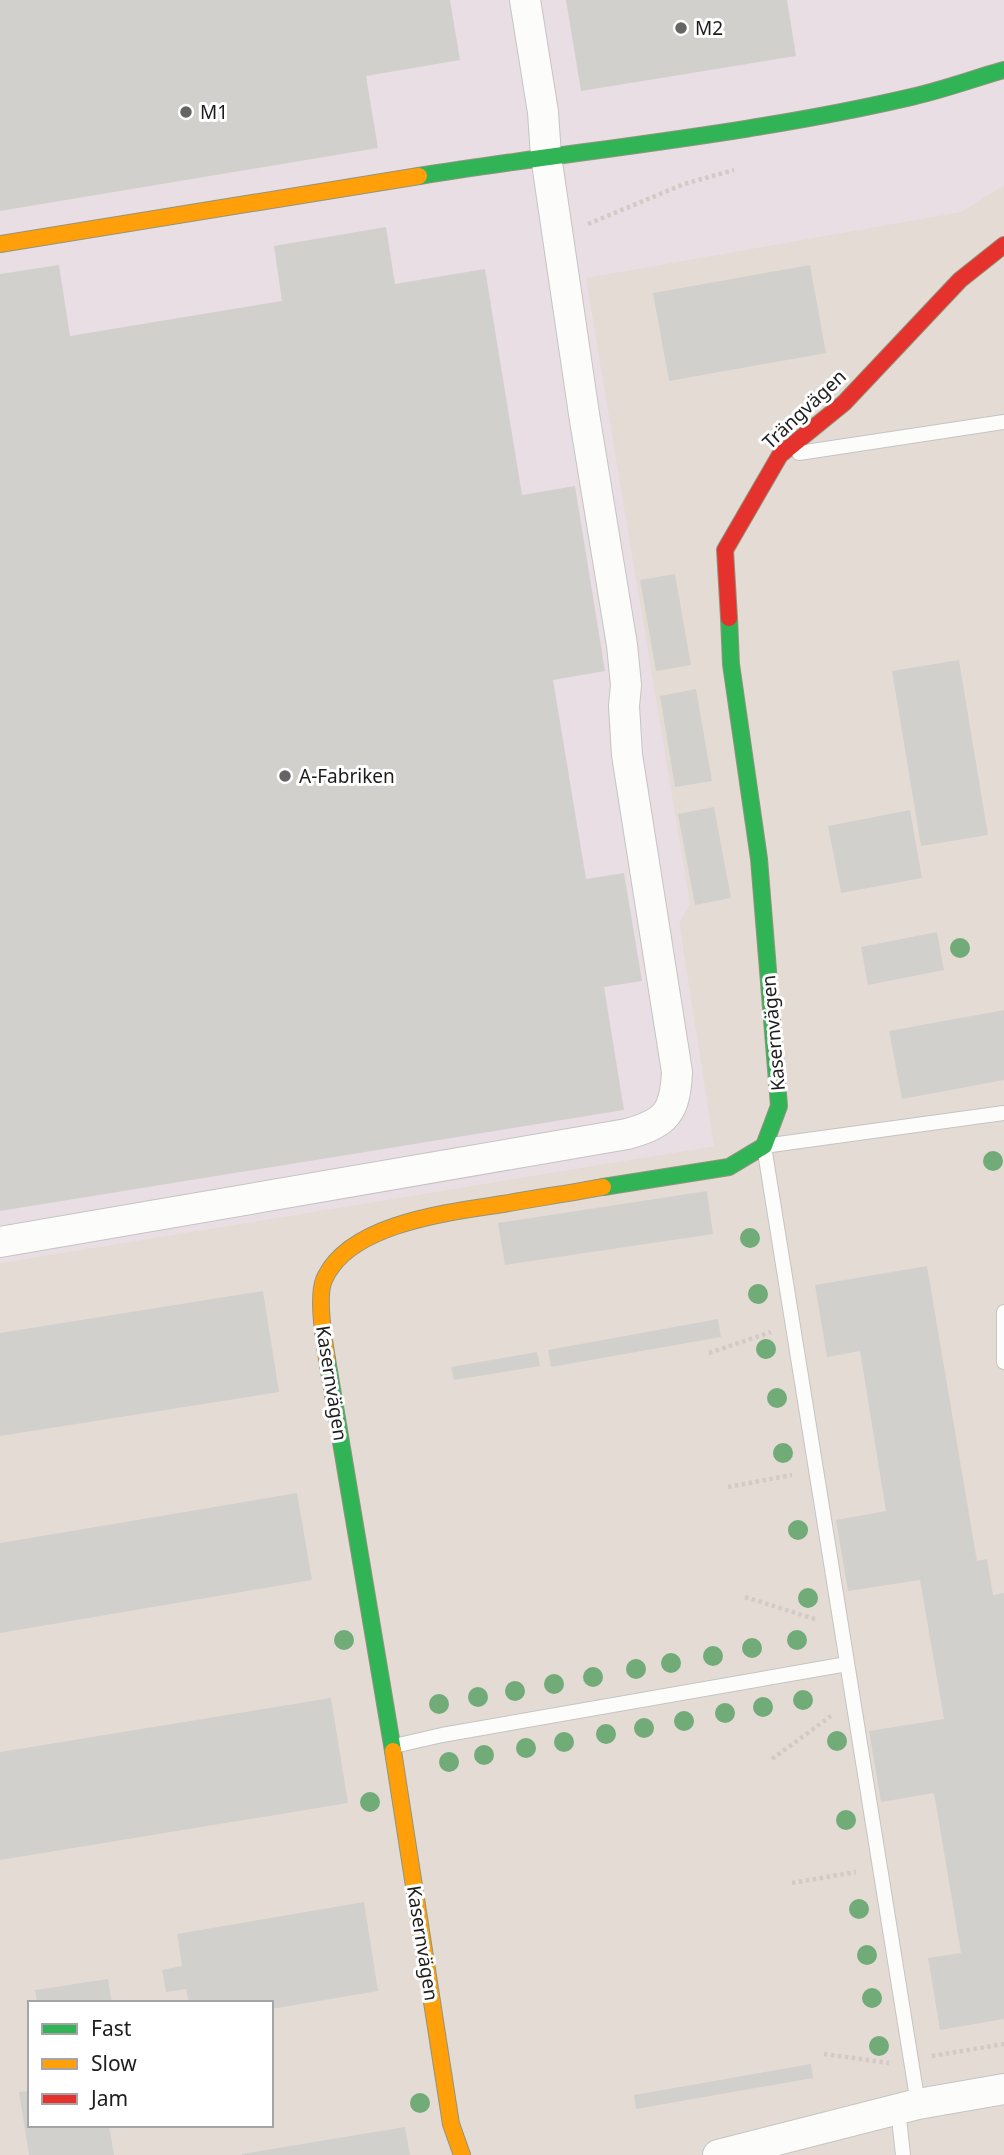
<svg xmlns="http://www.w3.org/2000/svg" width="1004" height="2155" font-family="'Noto Sans',sans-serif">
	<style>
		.industrial { fill: #e9dee4 }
		.military { fill: #e5dbd5; fill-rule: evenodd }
		.building { fill: #d2d0cc }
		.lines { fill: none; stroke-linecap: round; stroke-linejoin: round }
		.lane-casing { stroke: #c4c4c2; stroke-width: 16 }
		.street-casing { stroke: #c4c4c2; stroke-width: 32 }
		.fast-casing { stroke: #91947e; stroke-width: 18 }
		.slow-casing { stroke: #91947e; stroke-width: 18 }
		.jam-casing { stroke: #91947e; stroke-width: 18 }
		.path { stroke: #d5c9c6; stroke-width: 4.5; stroke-dasharray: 3.5 3.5; stroke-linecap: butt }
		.lane { stroke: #fcfcfb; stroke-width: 14 }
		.street { stroke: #fcfcfb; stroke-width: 30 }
		.fast { stroke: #30b455; stroke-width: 16 }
		.slow { stroke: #ff9f0a; stroke-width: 16 }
		.jam { stroke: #e5322d; stroke-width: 16 }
		.tree { fill: #71ab78 }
		.poi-dot { fill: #656563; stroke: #fff; stroke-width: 2.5 }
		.labels { text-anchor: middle; stroke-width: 6; stroke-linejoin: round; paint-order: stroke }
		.poi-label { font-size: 19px; fill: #1d1d1d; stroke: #fff; text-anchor: start }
		.street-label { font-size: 19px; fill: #1d1d1d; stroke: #fff }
	</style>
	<rect width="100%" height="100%" fill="#ebeae6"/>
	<!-- industrial -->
	<path class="industrial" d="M0,0H1004V185L961,212L690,904L679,923L715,1146L0,1263Z"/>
	<!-- military -->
	<path class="military" d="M1004,185V2155H0V1263L714,1146L679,923L690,904L586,278L961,212ZM30,2003H271V2125H30Z"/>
	<!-- building -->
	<path class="building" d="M0,0H450L460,60L366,76L378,148L0,211Z
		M566,0H787L796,56L581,91Z
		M386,227L395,284L485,269L522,495L575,486L605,671L553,680L586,879L624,873L642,981L604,987L624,1110L0,1211V274L59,265L70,336L282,301L274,246Z
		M810,265L826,353L669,381L653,293Z
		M675,574L691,665L656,671L640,580Z
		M959,660L988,835L921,846L892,671Z
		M696,689L712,781L675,787L660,696Z
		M714,807L731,898L695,905L678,814Z
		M910,810L922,878L841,893L828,826Z
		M937,932L944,970L868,985L861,947Z
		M1004,1010V1080L902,1099L889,1031Z
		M707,1191L713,1234L505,1265L498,1223Z
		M927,1266L977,1561L987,1559L993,1595L1004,1593V2019L940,2030L928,1958L961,1953L934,1793L881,1802L869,1731L944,1719L920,1580L848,1591L836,1520L886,1511L860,1351L827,1357L815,1285Z
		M263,1291L279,1392L0,1436V1333Z
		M718,1319L721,1337L551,1367L548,1350Z
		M537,1352L540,1366L454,1380L451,1367Z
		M297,1493L312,1580L0,1633V1543Z
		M331,1698L348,1803L0,1860V1752Z
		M364,1902L378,1991L271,2009V2003H189L186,1989L166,1992L162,1970L182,1966L177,1934Z
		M108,1979L112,2003H37L35,1990Z
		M811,2064L813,2078L636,2109L634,2095Z
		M30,2091V2125H109L114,2155H29L19,2092Z
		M405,2127L410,2155H242V2154Z"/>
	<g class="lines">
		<defs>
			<path id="lane" d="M799,453L1004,422
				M1004,1312V1362
				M394,1746L442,1735L847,1664
				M918,2104L764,1146L1004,1113
				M898,2109L903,2155"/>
			<path id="street" d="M0,1242L627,1134C667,1123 675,1112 677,1072L627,755L624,706L626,685L622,645L584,414L546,156L543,112L525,0
				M718,2155L918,2104L1004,2089"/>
			<path id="fast" d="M419,176C581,150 747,135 907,98C940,91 972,79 1004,70
				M603,1187L729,1167L764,1146L779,1106L759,859L731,664L729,618
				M327,1359L393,1751"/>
			<path id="slow" d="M0,244L419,176
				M327,1359C324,1341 317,1296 324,1280C348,1223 451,1212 503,1204C537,1198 570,1193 603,1187
				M393,1751L451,2124L462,2155"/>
			<path id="jam" d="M729,618L725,550L780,455L844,403L960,280L1004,245"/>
		</defs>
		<!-- lane casing -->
		<use href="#lane" class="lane-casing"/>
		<!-- street casing -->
		<use href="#street" class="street-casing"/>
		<!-- fast casing -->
		<use href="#fast" class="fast-casing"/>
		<!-- slow casing -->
		<use href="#slow" class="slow-casing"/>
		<!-- jam casing -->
		<use href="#jam" class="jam-casing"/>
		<!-- path -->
		<path class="path" d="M588,224L684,184L734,170
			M709,1353L771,1332
			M728,1487L792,1475
			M745,1597L818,1620
			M772,1759L831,1716
			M792,1883L856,1872
			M824,2054L889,2063
			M932,2056L1004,2044"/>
		<!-- lane -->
		<use href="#lane" class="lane"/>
		<!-- street -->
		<use href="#street" class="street"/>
		<!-- fast -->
		<use href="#fast" class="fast"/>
		<!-- slow -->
		<use href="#slow" class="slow"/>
		<!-- jam -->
		<use href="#jam" class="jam"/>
	</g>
	<!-- trees -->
	<g class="tree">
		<circle cx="960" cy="948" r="10"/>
		<circle cx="993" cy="1161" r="10"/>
		<circle cx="750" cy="1238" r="10"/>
		<circle cx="758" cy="1294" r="10"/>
		<circle cx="766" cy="1349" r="10"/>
		<circle cx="777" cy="1398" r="10"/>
		<circle cx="783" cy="1453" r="10"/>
		<circle cx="798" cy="1530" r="10"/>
		<circle cx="808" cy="1598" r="10"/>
		<circle cx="344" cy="1640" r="10"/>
		<circle cx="797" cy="1640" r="10"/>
		<circle cx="752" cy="1648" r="10"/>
		<circle cx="713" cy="1656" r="10"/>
		<circle cx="671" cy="1663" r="10"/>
		<circle cx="636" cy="1669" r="10"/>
		<circle cx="593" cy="1677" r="10"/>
		<circle cx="554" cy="1684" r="10"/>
		<circle cx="515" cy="1691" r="10"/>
		<circle cx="478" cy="1697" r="10"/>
		<circle cx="803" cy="1700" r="10"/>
		<circle cx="439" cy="1704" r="10"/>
		<circle cx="763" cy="1707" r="10"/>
		<circle cx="725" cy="1713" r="10"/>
		<circle cx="684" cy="1721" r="10"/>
		<circle cx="644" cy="1728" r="10"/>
		<circle cx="606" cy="1734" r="10"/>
		<circle cx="837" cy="1741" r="10"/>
		<circle cx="564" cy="1742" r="10"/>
		<circle cx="526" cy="1748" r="10"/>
		<circle cx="484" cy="1755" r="10"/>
		<circle cx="449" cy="1762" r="10"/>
		<circle cx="370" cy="1802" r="10"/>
		<circle cx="846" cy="1820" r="10"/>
		<circle cx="859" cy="1909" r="10"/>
		<circle cx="867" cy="1955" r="10"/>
		<circle cx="872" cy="1998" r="10"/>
		<circle cx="879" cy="2046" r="10"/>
		<circle cx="420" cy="2103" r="10"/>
	</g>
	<!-- markers -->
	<g class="poi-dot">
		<circle cx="681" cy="28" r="7"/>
		<circle cx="186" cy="112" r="7"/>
		<circle cx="285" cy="776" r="7"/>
	</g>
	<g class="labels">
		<!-- poi labels -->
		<g class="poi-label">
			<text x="695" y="35">M2</text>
			<text x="200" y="119">M1</text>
			<text x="299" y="783">A-Fabriken</text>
		</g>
		<!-- street labels -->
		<g class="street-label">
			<text transform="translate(804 409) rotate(-43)" y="7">Trängvägen</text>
			<text transform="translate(773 1033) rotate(-95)" y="7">Kasernvägen</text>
			<text transform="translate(332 1383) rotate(81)" y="7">Kasernvägen</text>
			<text transform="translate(423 1943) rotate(81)" y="7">Kasernvägen</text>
		</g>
	</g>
	<!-- legend -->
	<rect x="28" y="2001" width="245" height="126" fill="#ffffff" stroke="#a5a5a5" stroke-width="2"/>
	<rect x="42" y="2024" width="35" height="10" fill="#30b455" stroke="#a5a5a5" stroke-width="2"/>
	<text x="91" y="2036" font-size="21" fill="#1d1d1d">Fast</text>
	<rect x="42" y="2059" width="35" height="10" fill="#ff9f0a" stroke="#a5a5a5" stroke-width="2"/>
	<text x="91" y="2071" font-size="21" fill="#1d1d1d">Slow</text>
	<rect x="42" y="2094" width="35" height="10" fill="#e5322d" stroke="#a5a5a5" stroke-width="2"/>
	<text x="91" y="2106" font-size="21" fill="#1d1d1d">Jam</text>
</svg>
